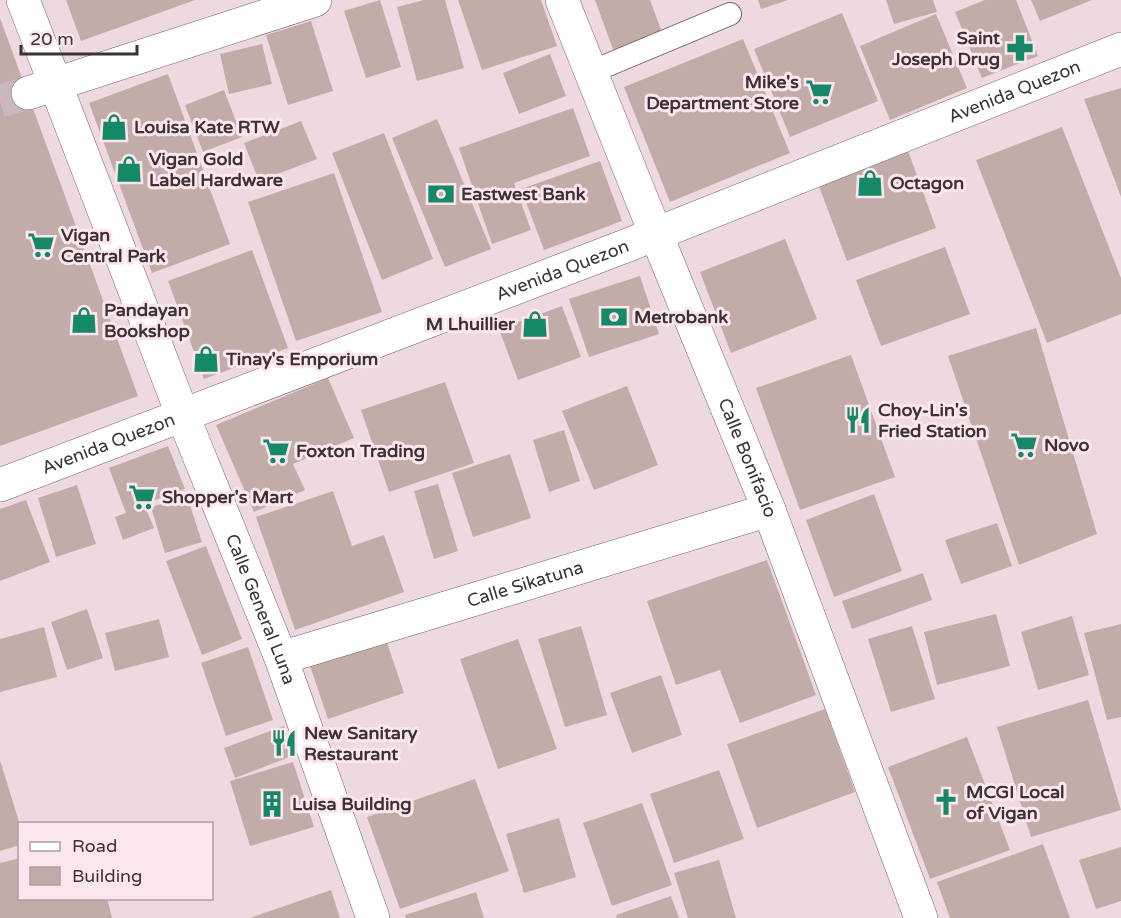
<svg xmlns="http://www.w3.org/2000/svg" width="1121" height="918" font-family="'Varela Round',sans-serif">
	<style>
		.building { fill: #c2aca8 }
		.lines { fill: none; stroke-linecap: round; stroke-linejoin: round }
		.minor-tunnel { stroke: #cbb8bf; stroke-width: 33; stroke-dasharray: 33 16; stroke-linecap: butt }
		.service-casing { stroke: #746168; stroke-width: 24 }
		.minor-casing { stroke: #746168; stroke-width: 34 }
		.tertiary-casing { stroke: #746168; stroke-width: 34 }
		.service { stroke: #fff; stroke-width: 22 }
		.minor { stroke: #fff; stroke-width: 33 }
		.tertiary { stroke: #fff; stroke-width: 33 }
		.labels { text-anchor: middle; stroke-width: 6; stroke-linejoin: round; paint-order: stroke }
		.poi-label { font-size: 18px; font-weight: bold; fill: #3a3235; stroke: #fce6ee; text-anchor: start }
		.street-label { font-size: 18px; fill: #3a3235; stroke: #fce6ee }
	</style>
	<rect width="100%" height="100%" fill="#efd9e1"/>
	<!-- building -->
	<path class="building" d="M66,0H195L81,41Z
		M380,0L401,67L366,78L344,11Z
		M424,0H445L464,68L417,81L397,7Z
		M458,0H541L557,46L482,70Z
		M595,0H650L663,35L614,52Z
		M758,0H788L761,9Z
		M886,0H933L937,12L894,24Z
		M985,0H1016L1038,56L982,78L955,12Z
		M1031,0H1092L1040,21Z
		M842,13L878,101L790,137L754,49Z
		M936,14L967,88L890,120L860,46Z
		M0,18L138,396L0,446Z
		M311,21L333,91L288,105L266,35Z
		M743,39L790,153L670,202L624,87Z
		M262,44L272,84L229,94L220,54Z
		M550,54L566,96L519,114L503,73Z
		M168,74L230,244L152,273L89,103Z
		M1121,88V197L1084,99Z
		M224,90L242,137L203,152L185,105Z
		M573,108L590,156L514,183L531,230L492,244L459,148Z
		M437,119L491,249L445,267L392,138Z
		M301,121L317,159L259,181L244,143Z
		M1062,127L1121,278V314L1047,343L976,160Z
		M384,133L433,259L382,280L332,153Z
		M907,148L936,228L847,261L817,181Z
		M600,161L622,221L544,250L521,189Z
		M334,173L382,312L296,341L248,202Z
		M785,239L817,319L731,353L700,272Z
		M945,247L970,314L881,346L856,280Z
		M252,250L288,348L204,379L168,281Z
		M640,276L659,334L589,357L569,299Z
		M562,306L581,357L518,380L499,329Z
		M1036,328L1097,534L1019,565L948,356Z
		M851,355L895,477L800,510L756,388Z
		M328,378L354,438L293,464L305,490L254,512L216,425Z
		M445,382L474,463L389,492L361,410Z
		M627,386L658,465L594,490L562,411Z
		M564,430L580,481L549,492L533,440Z
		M168,446L185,489L144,504L154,528L123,540L115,517L126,513L109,468Z
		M510,454L531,518L473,537L452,473Z
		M438,484L458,551L434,559L414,491Z
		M77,485L96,544L56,557L38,498Z
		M333,491L352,546L384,535L404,592L295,630L256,517Z
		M874,494L902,571L834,597L806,520Z
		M187,496L202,542L165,553L151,507Z
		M26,500L50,562L0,581V509Z
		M997,523L1012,566L961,584L945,540Z
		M206,546L242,639L202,655L166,561Z
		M767,560L816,695L740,723L720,670L676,685L647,601Z
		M923,573L932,600L852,629L842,601Z
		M87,609L103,658L67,670L51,622Z
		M996,614L1010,666L937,685L924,632Z
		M1072,616L1089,675L1038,690L1021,632Z
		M159,619L169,657L115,671L105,633Z
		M1121,624V717L1107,720L1084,633Z
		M581,626L607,715L565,727L538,639Z
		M912,626L935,699L891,712L868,639Z
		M44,627L57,677L0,692V639Z
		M384,634L404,693L328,719L308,660Z
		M518,639L557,749L498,769L460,659Z
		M248,647L273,720L226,736L201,663Z
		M661,675L682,735L632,753L610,693Z
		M1088,700L1121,810L1031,837L997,727Z
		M825,709L855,792L757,828L727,744Z
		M284,726L295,755L235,778L224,748Z
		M967,737L1010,850L930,879L888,767Z
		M0,760L20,825V845L0,851Z
		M293,762L314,827L250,846L230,781Z
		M719,770L744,839L674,863L650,794Z
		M475,779L509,871L400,909L367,817Z
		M642,803L672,885L612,906L583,823Z
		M559,818L576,877L524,893L506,834Z
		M1043,844L1070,918H950L937,882Z
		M1121,847V901L1096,909L1079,860Z
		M20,858V898H107L112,918H0V863Z
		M719,860L736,918H688L674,873Z
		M331,890L340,918H250Z
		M476,892L484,918H406L405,915Z
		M671,896L679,918H617L616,915Z"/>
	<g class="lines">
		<!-- minor-tunnel -->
		<path class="minor-tunnel" d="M0,101L28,93"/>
		<defs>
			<path id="service" d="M591,72L730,14"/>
			<g id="minor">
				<path id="s1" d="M23,0L183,416L281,658L373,918"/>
				<path id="s2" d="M562,0L642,200L769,510L921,918"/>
				<path d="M28,93L315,0"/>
				<path id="s3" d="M281,658L769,510"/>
			</g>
			<g id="tertiary">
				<path id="s4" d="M0,485L628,245L1121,49"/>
			</g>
		</defs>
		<!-- service casing -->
		<use href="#service" class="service-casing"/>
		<!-- minor casing -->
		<use href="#minor" class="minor-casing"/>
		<!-- tertiary casing -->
		<use href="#tertiary" class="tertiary-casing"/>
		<!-- service -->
		<use href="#service" class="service"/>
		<!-- minor -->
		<use href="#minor" class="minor"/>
		<!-- tertiary -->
		<use href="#tertiary" class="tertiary"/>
	</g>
	<!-- icons -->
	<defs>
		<symbol id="pharmacy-bare" viewBox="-9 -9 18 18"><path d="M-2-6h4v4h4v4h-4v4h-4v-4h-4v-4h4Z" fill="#158868" stroke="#fce6ee" stroke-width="2.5" paint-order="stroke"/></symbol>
		<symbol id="supermarket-bare" viewBox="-9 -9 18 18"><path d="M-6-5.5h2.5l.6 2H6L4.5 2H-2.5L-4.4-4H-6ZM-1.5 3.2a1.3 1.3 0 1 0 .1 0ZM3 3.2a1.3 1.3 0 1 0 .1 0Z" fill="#158868" stroke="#fce6ee" stroke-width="2.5" paint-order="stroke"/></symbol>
		<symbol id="shop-bare" viewBox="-9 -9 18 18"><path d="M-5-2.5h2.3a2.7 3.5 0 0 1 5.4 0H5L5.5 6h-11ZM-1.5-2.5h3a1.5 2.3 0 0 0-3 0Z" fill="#158868" stroke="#fce6ee" stroke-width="2.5" paint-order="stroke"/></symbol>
		<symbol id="bank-bare" viewBox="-9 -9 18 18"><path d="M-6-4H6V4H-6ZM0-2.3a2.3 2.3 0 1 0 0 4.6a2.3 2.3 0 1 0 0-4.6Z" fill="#158868" stroke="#fce6ee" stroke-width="2.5" paint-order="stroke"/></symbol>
		<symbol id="restaurant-bare" viewBox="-9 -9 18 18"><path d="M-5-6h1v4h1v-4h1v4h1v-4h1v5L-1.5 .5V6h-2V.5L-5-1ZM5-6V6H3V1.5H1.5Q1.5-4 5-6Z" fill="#158868" stroke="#fce6ee" stroke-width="2.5" paint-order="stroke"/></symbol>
		<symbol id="church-bare" viewBox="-9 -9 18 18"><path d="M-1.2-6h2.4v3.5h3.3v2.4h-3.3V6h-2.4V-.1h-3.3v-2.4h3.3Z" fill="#158868" stroke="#fce6ee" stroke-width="2.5" paint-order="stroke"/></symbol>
		<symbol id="building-bare" viewBox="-9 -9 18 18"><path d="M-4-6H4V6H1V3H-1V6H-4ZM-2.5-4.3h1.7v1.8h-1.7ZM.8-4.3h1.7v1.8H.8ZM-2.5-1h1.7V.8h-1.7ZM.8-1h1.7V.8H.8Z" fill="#158868" stroke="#fce6ee" stroke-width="2.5" paint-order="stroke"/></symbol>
	</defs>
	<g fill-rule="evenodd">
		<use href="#pharmacy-bare" x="1001" y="29" width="38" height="38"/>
		<use href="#supermarket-bare" x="800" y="73" width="38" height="38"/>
		<use href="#shop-bare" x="95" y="108" width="38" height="38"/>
		<use href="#shop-bare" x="110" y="150" width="38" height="38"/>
		<use href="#shop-bare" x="851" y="164" width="38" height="38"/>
		<use href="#bank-bare" x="422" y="175" width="38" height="38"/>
		<use href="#supermarket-bare" x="22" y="226" width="38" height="38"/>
		<use href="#bank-bare" x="595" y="298" width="38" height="38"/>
		<use href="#shop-bare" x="65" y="301" width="38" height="38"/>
		<use href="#shop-bare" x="516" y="305" width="38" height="38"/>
		<use href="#shop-bare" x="187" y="340" width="38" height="38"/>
		<use href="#restaurant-bare" x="839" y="401" width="38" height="38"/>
		<use href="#supermarket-bare" x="1005" y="426" width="38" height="38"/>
		<use href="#supermarket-bare" x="257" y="432" width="38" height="38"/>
		<use href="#supermarket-bare" x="123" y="478" width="38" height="38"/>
		<use href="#restaurant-bare" x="265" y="724" width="38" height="38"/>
		<use href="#church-bare" x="927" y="783" width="38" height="38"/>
		<use href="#building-bare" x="253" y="785" width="38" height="38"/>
	</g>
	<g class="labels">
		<!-- poi labels -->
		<g class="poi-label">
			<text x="1000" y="44" text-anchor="end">Saint<tspan x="1000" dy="21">Joseph Drug</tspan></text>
			<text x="799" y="88" text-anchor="end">Mike's<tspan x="799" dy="21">Department Store</tspan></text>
			<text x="134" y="133">Louisa Kate RTW</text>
			<text x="149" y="165">Vigan Gold<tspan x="149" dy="21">Label Hardware</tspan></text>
			<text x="890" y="189">Octagon</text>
			<text x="461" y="200">Eastwest Bank</text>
			<text x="61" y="241">Vigan<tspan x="61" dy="21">Central Park</tspan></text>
			<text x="104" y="316">Pandayan<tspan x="104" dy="21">Bookshop</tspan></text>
			<text x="634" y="323">Metrobank</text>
			<text x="515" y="330" text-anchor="end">M Lhuillier</text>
			<text x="226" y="365">Tinay's Emporium</text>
			<text x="878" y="416">Choy-Lin's<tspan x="878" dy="21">Fried Station</tspan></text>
			<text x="1044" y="451">Novo</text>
			<text x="296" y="457">Foxton Trading</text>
			<text x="162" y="503">Shopper's Mart</text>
			<text x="304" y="739">New Sanitary<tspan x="304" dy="21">Restaurant</tspan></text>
			<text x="966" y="798">MCGI Local<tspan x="966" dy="21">of Vigan</tspan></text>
			<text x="292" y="810">Luisa Building</text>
		</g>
		<!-- street labels -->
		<g class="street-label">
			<text dy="6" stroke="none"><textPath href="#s4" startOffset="1088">Avenida Quezon</textPath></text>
			<text dy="6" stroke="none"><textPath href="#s4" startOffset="602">Avenida Quezon</textPath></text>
			<text dy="6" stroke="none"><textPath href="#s4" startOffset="116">Avenida Quezon</textPath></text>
			<text dy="6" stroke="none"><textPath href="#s2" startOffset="494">Calle Bonifacio</textPath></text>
			<text dy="6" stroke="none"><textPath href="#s3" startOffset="255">Calle Sikatuna</textPath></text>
			<text dy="6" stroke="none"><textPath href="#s1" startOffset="654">Calle General Luna</textPath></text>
		</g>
	</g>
	<!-- legend -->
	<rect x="18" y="822" width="195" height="78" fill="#fce6ee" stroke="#ae9ea4" stroke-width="1.5"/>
	<rect x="30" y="842" width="30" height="9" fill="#ffffff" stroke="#ae9ea4" stroke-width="1.5"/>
	<text x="72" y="852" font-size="18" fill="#3a3235">Road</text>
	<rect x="30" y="867" width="30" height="18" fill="#c2aca8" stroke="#ae9ea4" stroke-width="1.5"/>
	<text x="72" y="882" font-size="18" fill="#3a3235">Building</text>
	<!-- scale -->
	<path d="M21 45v9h116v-9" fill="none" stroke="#3a3235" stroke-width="3"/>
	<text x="30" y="45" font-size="18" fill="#3a3235" stroke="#fce6ee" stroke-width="4.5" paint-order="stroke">20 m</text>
</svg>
